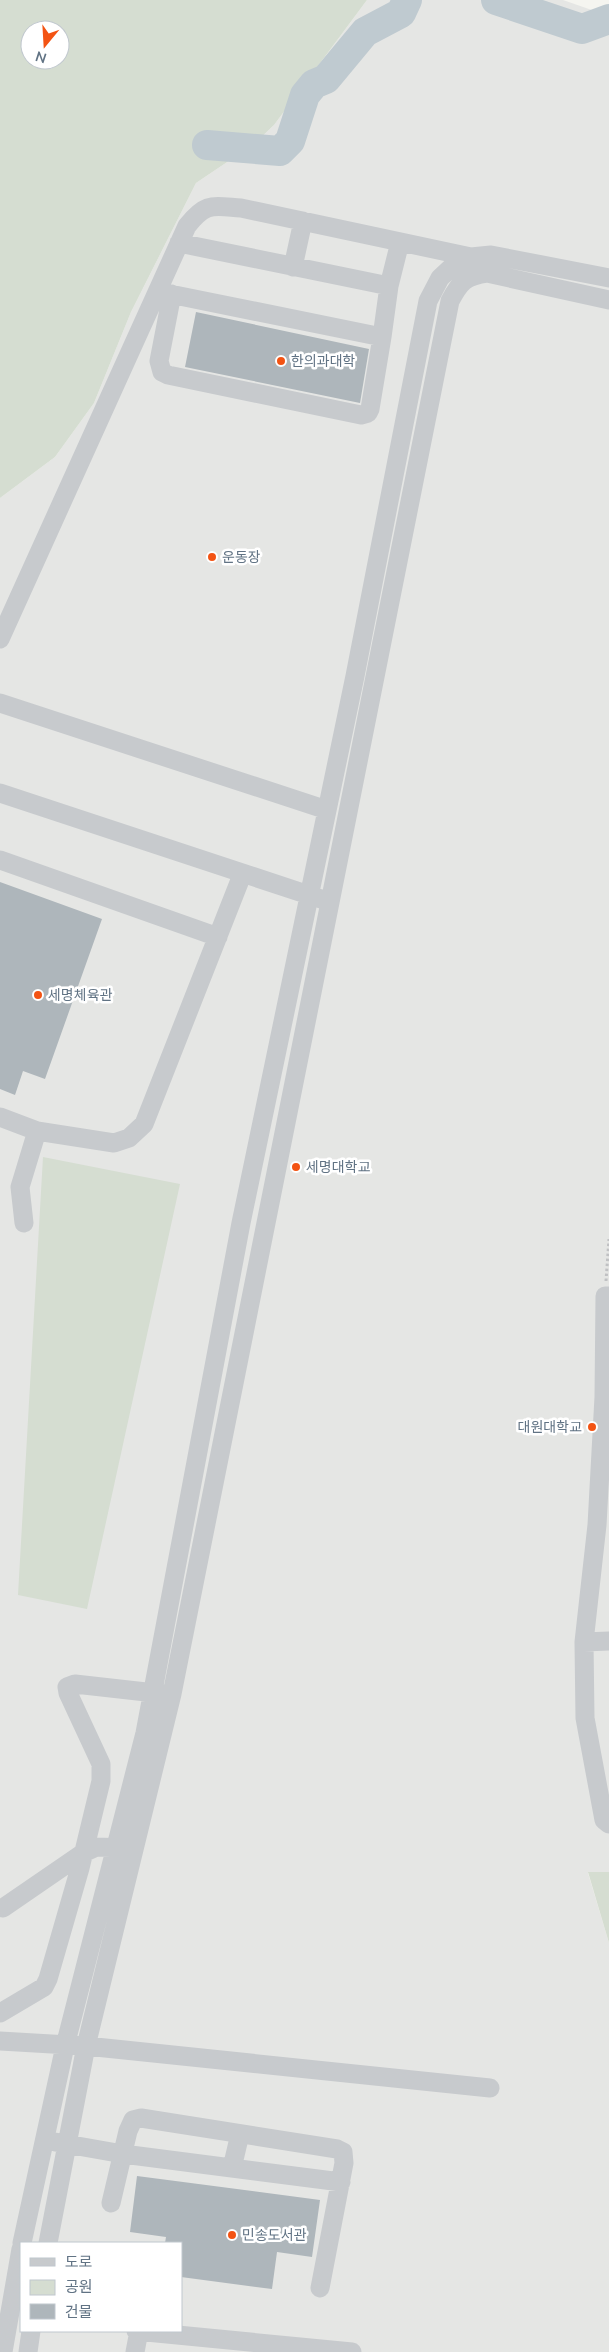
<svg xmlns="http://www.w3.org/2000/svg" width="609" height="2352" font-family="Mulish,'Noto Sans KR',sans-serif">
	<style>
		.built { fill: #e5e6e4; fill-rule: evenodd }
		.green { fill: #d5ddd1; fill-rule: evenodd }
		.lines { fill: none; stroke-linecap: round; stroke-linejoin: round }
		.river { stroke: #bfcad0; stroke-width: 30 }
		.building { fill: #aeb6bb }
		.path { stroke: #c0c1c3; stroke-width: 3; stroke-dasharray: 2.5 2.5; stroke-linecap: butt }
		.minor { stroke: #c7cacd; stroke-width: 19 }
		.poi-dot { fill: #f35313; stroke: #fff; stroke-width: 2 }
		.labels { text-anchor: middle; stroke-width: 5; stroke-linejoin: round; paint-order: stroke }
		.poi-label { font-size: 14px; fill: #617384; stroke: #fff; text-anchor: start }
	</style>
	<rect width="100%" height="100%" fill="#f5f5f0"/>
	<!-- built -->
	<path class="built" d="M367,0H563L609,16V1872L588,1873L609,1943V2352H0V498L55,457L94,403L131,312L196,183L254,144L274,125ZM21,2243H181V2331H21Z"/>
	<!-- green -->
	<path class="green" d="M0,0H367L274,125L254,144L196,183L131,312L94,403L55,457L0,498ZM30,30H60V60H30Z
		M43,1157L180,1184L87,1609L18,1595Z
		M588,1872H609V1943Z"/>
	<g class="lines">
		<!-- river -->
		<path class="river" d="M496,0L582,29L609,19
			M207,145L280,151L290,141L305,95L314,84L326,79L365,32L401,13L407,0"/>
	</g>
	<!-- building -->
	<path class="building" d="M196,312L369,349L360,403L185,367Z
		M0,882L102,919L45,1079L23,1071L15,1095L0,1089Z
		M137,2176L320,2200L312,2257L277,2252L272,2289L181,2277V2243H165L166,2237L130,2232Z"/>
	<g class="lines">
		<!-- path -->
		<path class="path" d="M606,1281L609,1239"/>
		<!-- minor -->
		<path class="minor" d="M179,243L389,286
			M293,267L303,221
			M160,292L382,337L389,286L400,242
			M172,294L159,361L162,372L168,375L361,415L368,413L370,409L382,337
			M0,639L187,226C206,202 212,206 241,208L471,257
			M0,703L327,810
			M0,793L321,899
			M0,860L218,937
			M0,1117L37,1131L114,1143L129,1138L144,1124L242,875
			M24,1223L20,1187L37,1131
			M609,1296H605L604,1397L597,1525L584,1642L585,1718L604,1820L609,1824
			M584,1642L609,1641
			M3,1908L83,1853L96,1847L126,1848
			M0,2013L44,1987L48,1979L80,1868L101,1781V1764L68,1693L67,1687L75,1684L164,1694
			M0,2041L86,2046L490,2088
			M55,2142L123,2154L341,2182
			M232,2168L240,2134
			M111,2203L128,2131L133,2120L141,2118L337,2149L343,2152L344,2163L320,2288
			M22,2243L65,2046L145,1733L241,1223L355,676L428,301L440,278L455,264L471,257L491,255L609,278
			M48,2243L86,2046L172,1694L450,301C460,282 465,276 487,273L609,300
			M136,2331L352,2352
			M3,2352L21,2249
			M28,2352L31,2331
			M135,2352L139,2331"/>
	</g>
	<!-- markers -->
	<g class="poi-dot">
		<circle cx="281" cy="361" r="5"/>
		<circle cx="212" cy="557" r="5"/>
		<circle cx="38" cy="995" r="5"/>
		<circle cx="296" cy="1167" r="5"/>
		<circle cx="592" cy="1427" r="5"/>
		<circle cx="232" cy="2235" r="5"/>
	</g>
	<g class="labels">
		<!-- poi labels -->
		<g class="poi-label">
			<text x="291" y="366">한의과대학</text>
			<text x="222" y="562">운동장</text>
			<text x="48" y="1000">세명체육관</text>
			<text x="306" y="1172">세명대학교</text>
			<text x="582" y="1432" text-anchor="end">대원대학교</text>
			<text x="242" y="2240">민송도서관</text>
		</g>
	</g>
	<!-- legend -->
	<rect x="20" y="2242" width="162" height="90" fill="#ffffff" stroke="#c0c7ce"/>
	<rect x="30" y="2258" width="25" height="8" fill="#c7cacd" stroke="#c0c7ce"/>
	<text x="65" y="2267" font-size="15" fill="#617384">도로</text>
	<rect x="30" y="2280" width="25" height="15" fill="#d5ddd1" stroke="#c0c7ce"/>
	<text x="65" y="2292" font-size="15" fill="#617384">공원</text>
	<rect x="30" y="2304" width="25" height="15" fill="#aeb6bb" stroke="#c0c7ce"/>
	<text x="65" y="2317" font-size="15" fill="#617384">건물</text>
	<!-- north arrow -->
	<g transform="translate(45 45) rotate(198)"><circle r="24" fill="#ffffff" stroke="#c0c7ce"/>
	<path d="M0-4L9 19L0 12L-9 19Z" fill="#f35313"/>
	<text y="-8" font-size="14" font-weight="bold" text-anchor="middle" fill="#617384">N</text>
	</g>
</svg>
